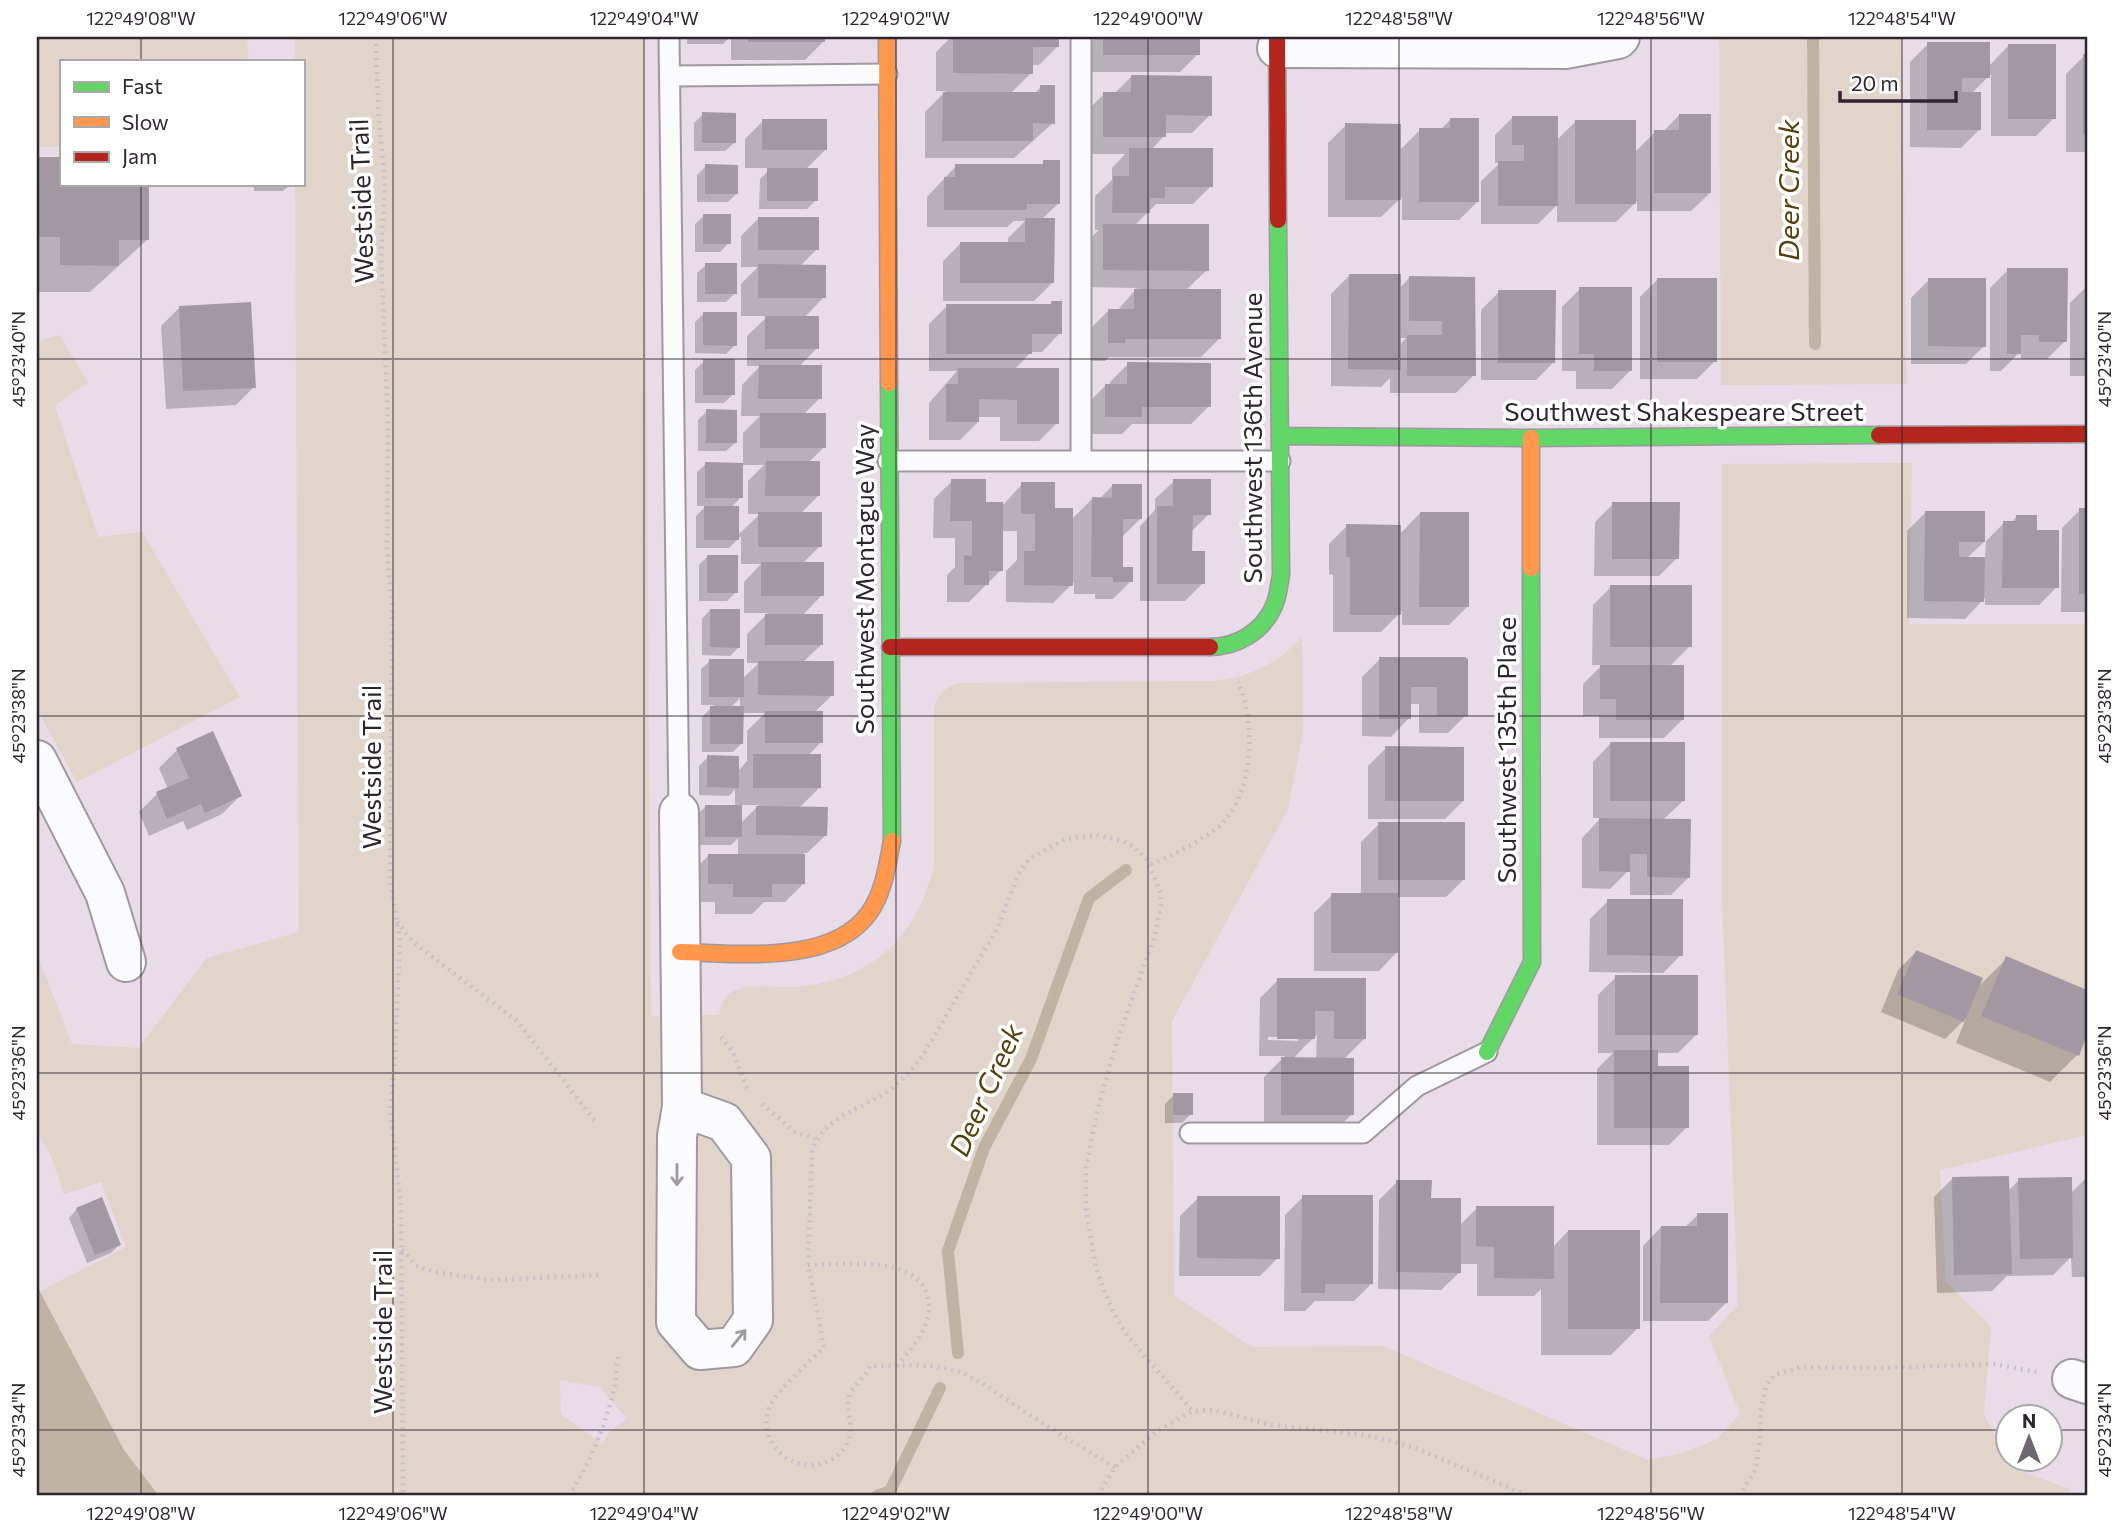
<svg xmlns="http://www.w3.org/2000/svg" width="2124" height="1533" font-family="Commissioner,sans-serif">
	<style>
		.green { fill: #e1d4ca; fill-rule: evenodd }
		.water { fill: #c0b3a3 }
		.shadow { fill: #0003; fill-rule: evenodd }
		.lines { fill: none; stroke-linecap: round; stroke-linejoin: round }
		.stream { stroke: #c0b3a3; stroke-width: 12 }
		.building { fill: #a198a2 }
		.lane-casing { stroke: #a098a0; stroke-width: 23 }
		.street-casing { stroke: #a098a0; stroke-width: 42 }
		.fast-casing { stroke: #a098a0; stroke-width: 19 }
		.slow-casing { stroke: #a098a0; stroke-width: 19 }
		.jam-casing { stroke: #a098a0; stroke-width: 19 }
		.path { stroke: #c5c1c6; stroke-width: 4.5; stroke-dasharray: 2 5; stroke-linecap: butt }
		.lane { stroke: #fbfafc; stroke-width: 19 }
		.street { stroke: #fbfafc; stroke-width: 38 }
		.fast { stroke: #63d668; stroke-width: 16 }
		.slow { stroke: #ff974d; stroke-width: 16 }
		.jam { stroke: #b3261e; stroke-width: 16 }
		.oneway { stroke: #9f9ba0 }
		.ticks { fill: none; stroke: #2e262f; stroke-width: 2; stroke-opacity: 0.45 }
		.labels { text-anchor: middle; stroke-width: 7; stroke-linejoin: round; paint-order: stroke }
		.street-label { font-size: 26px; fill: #2e262f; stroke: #fff }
		.water-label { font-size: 28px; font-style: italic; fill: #57400c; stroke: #fff }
		.neatline { fill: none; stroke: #2e262f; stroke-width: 2.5 }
		.ticks-label { font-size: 18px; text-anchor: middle; fill: #2e262f }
	</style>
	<rect width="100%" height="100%" fill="#e7dce8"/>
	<!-- green -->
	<path class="green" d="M37,37H247L249,61H61V147H37Z
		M295,37H644L651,1016L719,1015C721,1004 725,994 736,990C754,983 777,988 795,987C869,982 917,938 934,866V711C937,694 945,686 961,683L1211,681C1248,678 1276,665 1302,637L1303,733L1288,809L1172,1021L1174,1295L1252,1347L1383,1346L1648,1460L1683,1453L1717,1439L1740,1414L1709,1336L1738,1305L1722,901V464L1912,463L1909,624H2087V1135L1940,1170L1946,1282L1991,1326L1984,1415L2014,1469L2070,1489V1496H157L124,1450L40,1291L126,1247L101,1182L64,1194L50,1154L37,1132V954L72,1044L138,1048L207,958L299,932L295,184H303V61H295ZM560,1380L600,1387L627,1419L610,1431L602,1444L561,1414Z
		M1719,37H1902L1907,384L1721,385Z
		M59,335L88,382L55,406L98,537L142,532L240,697L77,782L37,709V341Z"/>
	<!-- water -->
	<path class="water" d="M37,1286L124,1450L159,1496H37Z"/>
	<!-- shadow -->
	<path class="shadow" d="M687,37H730L723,44H687Z
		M731,37H823V42L805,60H731Z
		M951,37H1057V47L1039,65H1031V73L1010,94H1034L1041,87L1053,123L1014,158H925V112L946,91H936V52Z
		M1096,37H1198V54L1180,72H1086V47Z
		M1928,44L1989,66L2009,45L2054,118L2036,136H1991V74L1971,94L1979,130L1961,148L1910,147V62Z
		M2084,56H2087V152H2066V74Z
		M1131,77L1210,115L1192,133H1164V136L1151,150L1211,186L1193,204H1156L1135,225L1207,270L1186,290L1219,339L1201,357H1109L1105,361H1090V329L1108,311H1117L1137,288L1085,287V243L1099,230H1095V196L1112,180V168L1125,154H1086V112L1104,94H1114Z
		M703,114L734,143L725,151H694V123Z
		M1679,115L1710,193L1691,211H1637V201L1616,222H1557V205L1538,224H1481V181L1500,163H1495V135L1513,117L1556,141L1575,122L1634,153L1655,132H1663Z
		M1451,119L1477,202L1459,220H1402V197L1381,217H1328V143L1346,125L1399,151L1420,130H1440Z
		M763,121L825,150L805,170L816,200L807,209H759L760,179L771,168H745V139Z
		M37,159H61V184H147V240L90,292H37Z
		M1044,162L1059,203L1041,220L1052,283L1034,301H943V261L961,243H1008V238L1025,221H1014L1007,227H927V197L956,166H1040Z
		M706,166L737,193L728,202H697V175Z
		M254,184H291L283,191H254Z
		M704,216L729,243L720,252H695V224Z
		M759,218L817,249L800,266L824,297L804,318L817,348L799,367L820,398L803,415L824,447L808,463L819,495L800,514L820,546L802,564L822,595L802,616L821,645L802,663L832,695L814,713L821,742L808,756L820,787L799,808L826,835L807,853H803V884L785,902H764L752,914H715V902H690L691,873L709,855H738V838L731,845H697V815L706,806H735V789L729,796L699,795V766L708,757L737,772L747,761V731L765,713H742V743L733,752H702V717L714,705H701V669L710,661L742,679L759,663H747V634L768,613H744V582L761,564H741V536L729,548H696V516L706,506H697V472L706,464H743V433L760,416H741L742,385L760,366H747V336L768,316H741V284L758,267H741V236ZM741,465H764L748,481V514H760L738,535L731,508L741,497ZM740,698V708H730ZM740,805H759L740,824Z
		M706,265L735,293L726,302H697V273Z
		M2008,270L2065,341L2047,359H2021V351L2001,371H1990V288Z
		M1349,276L1399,289L1409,278L1473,279L1474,375L1456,393H1390V378L1381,387L1331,386V294ZM1399,338H1406L1399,346Z
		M1658,279L1715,361L1697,379H1640V297Z
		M1929,280L1984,346L1966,364H1911V298Z
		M2087,286V376H2070V303Z
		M1580,289L1630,371L1612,389H1576V371H1562V307Z
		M1499,292L1554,362L1536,380H1481V310Z
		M1052,303L1060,333L1042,352H1031L1014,370L1057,423L1039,441H1000V417H978V422L960,440H929V403L957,371H929V324L947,306H1048Z
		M179,308L254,387L236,405L166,409L161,326Z
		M704,313L735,345L726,354L695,353V322Z
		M704,361L733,394L724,403H695V370Z
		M1128,364L1209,406L1191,424H1132L1122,434H1088V403L1106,385H1110V382Z
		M707,411L735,443L726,451H698V420Z
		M952,481L984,504H1004L1022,484L1053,510L1071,520L1092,499H1099L1112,486L1140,519L1122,537V569L1131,581L1113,599H1095V594H1074V582L1053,603L1006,602V571L1017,560V531H1001V570L969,602H947V575L955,567V538H933L934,499Z
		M1174,481L1209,514L1191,532V553L1203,583L1185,601H1140V526L1155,510V499Z
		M1613,504L1677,558L1659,576H1594L1595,522Z
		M2080,510H2087V612H2061L2062,528Z
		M1420,513L1467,607L1449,625H1402V611L1381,632H1333V575L1329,574V544L1347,526L1399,535Z
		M1925,513L1984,542L1966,559H1985L1986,541L2004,523H2011L2016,517L2036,531L2057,587L2039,605H1985V598L1965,619L1907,618V531Z
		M708,556L736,592L727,601H699V565Z
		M1611,587L1690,646L1670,666L1682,720L1664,738H1599V716H1583V684L1602,665H1592L1593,605Z
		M710,610L739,647L730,656L702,655V619Z
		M1380,659H1464L1466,715L1448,733H1419V704H1409V718L1391,737L1362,736V677Z
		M1611,743L1684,800L1663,820L1689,877L1671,895H1630V869L1610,889L1582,888V838L1601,818H1593V762Z
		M1386,748L1463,801L1445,819H1368V766Z
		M177,750L240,796L222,814L187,830L183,821L149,836L139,812L157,794L168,789L159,768Z
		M1379,824L1464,879L1446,897H1397V952L1379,971H1314V913L1332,895H1361V842Z
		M1608,901L1681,955L1663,973L1589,972L1590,919Z
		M1916,952L1977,988L2007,958L2087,992V1030L2077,1055L2050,1082L1956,1043L1966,1018L1945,1039L1881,1012L1898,970Z
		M1616,977L1696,1035L1678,1053H1657V1068L1687,1127L1669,1145H1597V1069L1613,1053H1598V995Z
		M1278,980H1364V1039L1343,1060L1352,1114L1334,1132H1264V1077L1285,1056H1259L1260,998ZM1317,1035L1316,1059H1293L1304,1047ZM1268,1037H1298V1041L1268,1040Z
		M1174,1095L1191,1114L1182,1123H1165V1104Z
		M2087,1177V1277H2072L2071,1257L2053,1275L2007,1276L1992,1291L1937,1293L1934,1197L1952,1179L2008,1191L2019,1180L2070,1194Z
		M1397,1182L1430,1200L1460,1225L1477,1208L1552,1248L1568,1231L1638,1328L1611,1355H1541V1289L1534,1296H1477V1264H1460V1272L1441,1290L1378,1289L1379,1200Z
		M1303,1197L1372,1283L1354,1301H1315L1305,1311H1284L1285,1215Z
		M1198,1198L1278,1258L1260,1276H1179L1180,1216Z
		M77,1209L119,1245L111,1253L87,1263L69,1218Z
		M1698,1215L1726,1303L1708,1321H1643V1246L1661,1227H1685Z"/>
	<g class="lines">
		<!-- stream -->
		<path class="stream" d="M1813,37L1815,344
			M958,1353L948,1251L984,1148L1031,1059L1089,898L1126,870
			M877,1496L890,1491L940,1388"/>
	</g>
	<!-- building -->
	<path class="building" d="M748,37H825V42H748Z
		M953,37H1059V47H1033V74L953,73Z
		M1103,37H1200V55H1103Z
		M1927,42H1990V78H1962V92H1981V130H1927Z
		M2008,44H2056V119H2008Z
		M2083,54H2087V134H2083Z
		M1131,75L1212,76V116L1166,115V137H1103V92H1131Z
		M1040,85H1055V124L1033,123V141H942L943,92H1040Z
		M702,112L736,113V143H702Z
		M1679,114H1711V193H1654V130H1679Z
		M1512,116H1558V206H1498V161H1524V145H1512Z
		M1450,118H1479V202H1419V128H1450Z
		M762,119H827V150H762Z
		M1575,120H1636V204H1575Z
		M1345,123L1401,124V200H1345Z
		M1129,148H1213V187H1165V198H1150V213H1112L1113,176H1129Z
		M37,157H61V184H149V240H119V266L60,265V237H37Z
		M1043,160H1060V204H1027V210H944V177H955V164H1043Z
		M705,164L738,165V194H705Z
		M767,168H818V201H767Z
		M703,214H731V244H703Z
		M758,217H819V250H758Z
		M1025,218H1055L1054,283H960V242H1025Z
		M1103,224H1209V271L1103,270Z
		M705,263H737V294H705Z
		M758,264L826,265V298H758Z
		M2007,268H2068L2067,342H2039V335H2021V354H2007Z
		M1349,274H1401V370L1348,369Z
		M1409,276L1475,277L1476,376H1407V335H1442V321H1409Z
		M1657,278H1717V362H1657Z
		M1928,278H1986V347L1928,346Z
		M1579,287H1632V371H1594V354H1579Z
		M1134,289H1221V339H1125V343H1108V309H1134Z
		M1498,290H1556L1555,363H1498Z
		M1051,301H1062V334H1032V354H946V304H1051Z
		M251,302L256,388L183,391L179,306Z
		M703,312H737V346L703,345Z
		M765,316H819V349H765Z
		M703,359H735V395H703Z
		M1127,362L1211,363V407H1142V417H1105V384H1127Z
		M759,365H822V399H758Z
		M958,368H1059V424H1017V400L979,399V422H946V384H958Z
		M706,409L737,410V443H706Z
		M760,413H826V448H760Z
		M766,461H820V496H765Z
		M705,462L743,463V498H705Z
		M951,479H986V502H1003V571H989V585H964V555L972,556V521H950Z
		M1173,479H1211V515H1193L1192,551H1205V584H1157V506H1173Z
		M1021,482H1055V508H1073V586L1024,585V551H1035V514H1021Z
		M1112,484H1142V519H1123V567H1133V582H1113V577H1091L1092,497L1112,498Z
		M1612,502H1680L1679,559H1612Z
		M704,506H739V540H704Z
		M2079,508H2087V594H2079Z
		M1925,511H1985V542H1959V557H1985L1984,602L1924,601Z
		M758,512H822V547H758Z
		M1420,512H1469V607H1419Z
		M2016,515H2037V530H2059V588H2002L2003,521H2016Z
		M1346,524L1401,525V615H1350V557H1346Z
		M707,555H738V593H707Z
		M761,562H824V596H761Z
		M1610,585H1692V647H1610Z
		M710,609H740V648L710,647Z
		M765,614H823V645H765Z
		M1379,657H1465L1468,659V716H1437V687H1411V719H1379Z
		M709,659H744V697H709Z
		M758,661H834V696L758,695Z
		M1600,665H1684V720H1616V699H1600Z
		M710,706H744L743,744H710Z
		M765,711H823V743H765Z
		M213,731L242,796L205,813L201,804L167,819L156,792L189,778L176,748Z
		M1610,742H1685V801H1610Z
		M1385,746L1464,747V801H1385Z
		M753,754H821V788H753Z
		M707,755L739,756V788L707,787Z
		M705,805H742V837H705Z
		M756,806L828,807L827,836L756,835Z
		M1599,818L1691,819L1690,878L1647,877V854H1630V872L1599,871Z
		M1378,822H1465V880H1378Z
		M708,854H805V884H772V897H733V884H708Z
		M1331,893H1398V953H1331Z
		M1607,899H1683V956L1607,955Z
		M1916,950L1983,978L1964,1022L1897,994Z
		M2006,956L2087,990V1035L2079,1056L1981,1016Z
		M1615,975H1698V1035H1615Z
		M1277,978H1366V1039H1334V1011H1315V1039H1277Z
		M1614,1050H1658V1066H1689V1128H1614Z
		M1281,1057L1354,1058V1115H1281Z
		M1173,1093H1193V1115H1173Z
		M2009,1176L2012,1274L1954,1275L1952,1177Z
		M2072,1177L2073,1258L2020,1259L2018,1178Z
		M1396,1180H1432L1431,1198H1461V1273L1396,1272Z
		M1302,1195H1373V1284H1325V1293H1301Z
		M1197,1196H1280V1259L1197,1258Z
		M102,1197L121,1245L95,1255L76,1208Z
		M1476,1206H1554V1279L1494,1278V1247L1476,1246Z
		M1697,1213H1728V1303H1660L1661,1226H1697Z
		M1568,1230H1640V1329H1568Z"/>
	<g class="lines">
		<defs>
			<path id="lane" d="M669,37L679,812
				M1081,37V461
				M670,76L887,74
				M888,461H1280
				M1190,1133H1363L1417,1086L1487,1052"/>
			<path id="street" d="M1277,48L1565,49L1618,39L1620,37
				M37,760L105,893L126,962
				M679,812L682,1107L677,1136L676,1322L700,1350L734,1347L753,1320L751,1158L724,1122L682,1107
				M2072,1379L2087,1384"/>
			<path id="fast" d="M889,383L892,841
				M1280,436L1531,438L1879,435
				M1210,647C1236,647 1262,632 1273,608C1278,599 1279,585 1281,575L1278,220
				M1487,1052L1532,962L1531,568"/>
			<path id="slow" d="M887,37L889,383
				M1531,438V568
				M680,952C736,953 831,966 869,913C884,892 887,866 892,841"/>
			<path id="jam" d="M1277,37L1278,220
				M1879,435L2087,434
				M890,647H1210"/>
		</defs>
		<!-- lane casing -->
		<use href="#lane" class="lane-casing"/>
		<!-- street casing -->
		<use href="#street" class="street-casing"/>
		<!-- fast casing -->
		<use href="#fast" class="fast-casing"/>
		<!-- slow casing -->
		<use href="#slow" class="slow-casing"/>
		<!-- jam casing -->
		<use href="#jam" class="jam-casing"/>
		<!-- path -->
		<path class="path" d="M376,37L378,109L385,181L381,256L388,422L387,548L392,607L390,880L400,941L394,1072L390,1110L401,1206L403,1496
			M1151,864C1173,855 1198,843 1217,828C1254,797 1257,723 1238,682
			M397,922L414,943L517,1021L596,1122
			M721,1037L733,1052L748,1091
			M762,1104L795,1132L815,1139
			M402,1250L415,1265L434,1272L491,1280L600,1275
			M808,1265C842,1265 913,1254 927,1294C930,1305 930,1315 925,1326C919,1341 907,1353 897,1366
			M1115,1467C1084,1449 1053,1430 1022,1410C1003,1398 984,1382 962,1373C935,1362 899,1366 870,1366C865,1377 857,1383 851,1392C841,1410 862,1430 840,1453C808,1485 752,1449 770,1406C778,1389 810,1362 824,1347L808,1265L812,1152C822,1117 860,1110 887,1092C901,1083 912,1069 922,1057L998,927L1020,871L1029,859L1065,839L1096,835L1123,841L1135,848L1147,860L1161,893V906L1154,938L1117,1041L1097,1112L1086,1168V1209L1096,1269L1113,1312L1125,1332L1146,1358L1193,1411
			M569,1496C588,1466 603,1432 612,1397C616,1383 617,1368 618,1354
			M1098,1496L1115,1467L1157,1431L1193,1411L1213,1410L1272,1425L1364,1435L1388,1440L1415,1448L1529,1496
			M1739,1496L1756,1469L1761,1432L1760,1414L1766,1386L1774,1375L1801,1367L1881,1368L1993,1364L2037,1372"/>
		<!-- lane -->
		<use href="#lane" class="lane"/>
		<!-- street -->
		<use href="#street" class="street"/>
		<!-- fast -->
		<use href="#fast" class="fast"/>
		<!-- slow -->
		<use href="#slow" class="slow"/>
		<!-- jam -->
		<use href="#jam" class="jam"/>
	</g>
	<!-- one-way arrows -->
	<defs><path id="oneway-shaft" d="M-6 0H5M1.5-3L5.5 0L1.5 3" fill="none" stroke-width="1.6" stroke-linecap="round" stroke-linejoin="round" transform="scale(1.75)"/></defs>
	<g class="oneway">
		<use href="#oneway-shaft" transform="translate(677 1175) rotate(90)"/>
		<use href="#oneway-shaft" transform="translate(739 1338) rotate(-51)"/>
	</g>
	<!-- ticks -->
	<path class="ticks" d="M141,37V61M393,37V1496M644,37V1496M896,37V1496M1148,37V1496M1399,37V1496M1651,37V1496M1902,37V1496M141,184V1496M37,359H2087M37,716H2087M37,1073H2087M37,1430H2008M2050,1430H2087"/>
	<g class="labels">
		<!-- street labels -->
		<g class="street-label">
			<text transform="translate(362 201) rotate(-92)" y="9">Westside Trail</text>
			<text x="1684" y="421">Southwest Shakespeare Street</text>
			<text transform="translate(1253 438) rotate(-90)" y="9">Southwest 136th Avenue</text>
			<text transform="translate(865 579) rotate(-90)" y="9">Southwest Montague Way</text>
			<text transform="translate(1507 750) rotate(-90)" y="9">Southwest 135th Place</text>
			<text transform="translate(372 767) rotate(-90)" y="9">Westside Trail</text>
			<text transform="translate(383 1332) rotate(-90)" y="9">Westside Trail</text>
		</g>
		<!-- water labels -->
		<g class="water-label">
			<text transform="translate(1789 190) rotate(-90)" y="10">Deer Creek</text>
			<text transform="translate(986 1090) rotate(-66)" y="10">Deer Creek</text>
		</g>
	</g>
	<!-- border -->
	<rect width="2124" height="1533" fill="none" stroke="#ffffff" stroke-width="77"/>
	<!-- legend -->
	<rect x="60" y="60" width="245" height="126" fill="#ffffff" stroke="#aba8ac" stroke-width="2"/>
	<rect x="74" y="82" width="35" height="10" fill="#63d668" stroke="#aba8ac" stroke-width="2"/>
	<text x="122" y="94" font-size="21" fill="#2e262f">Fast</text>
	<rect x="74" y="117" width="35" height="10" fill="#ff974d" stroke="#aba8ac" stroke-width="2"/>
	<text x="122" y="130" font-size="21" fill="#2e262f">Slow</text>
	<rect x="74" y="152" width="35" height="10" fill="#b3261e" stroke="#aba8ac" stroke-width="2"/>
	<text x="122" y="164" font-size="21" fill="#2e262f">Jam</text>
	<!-- north arrow -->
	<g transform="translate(2029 1438)"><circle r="33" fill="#ffffff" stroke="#aba8ac" stroke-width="2"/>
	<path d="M0-5L12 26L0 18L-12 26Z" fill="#6f6670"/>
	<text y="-10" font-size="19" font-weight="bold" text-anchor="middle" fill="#2e262f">N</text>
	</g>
	<!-- scale -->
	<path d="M1840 91v10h116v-10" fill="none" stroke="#2e262f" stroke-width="3.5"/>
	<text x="1851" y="91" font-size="21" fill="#2e262f" stroke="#ffffff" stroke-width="5" paint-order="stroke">20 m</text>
	<rect x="38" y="38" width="2048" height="1456" class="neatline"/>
	<g class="ticks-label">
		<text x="141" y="25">122°49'08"W</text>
		<text x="393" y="25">122°49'06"W</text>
		<text x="644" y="25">122°49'04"W</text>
		<text x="896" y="25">122°49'02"W</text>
		<text x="1148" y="25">122°49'00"W</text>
		<text x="1399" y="25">122°48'58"W</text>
		<text x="1651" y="25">122°48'56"W</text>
		<text x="1902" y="25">122°48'54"W</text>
		<text transform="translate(19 359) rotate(-90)" y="6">45°23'40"N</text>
		<text transform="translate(2105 359) rotate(-90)" y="6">45°23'40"N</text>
		<text transform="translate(19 716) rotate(-90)" y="6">45°23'38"N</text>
		<text transform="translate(2105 716) rotate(-90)" y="6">45°23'38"N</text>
		<text transform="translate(19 1073) rotate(-90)" y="6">45°23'36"N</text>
		<text transform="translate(2105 1073) rotate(-90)" y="6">45°23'36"N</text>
		<text transform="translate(19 1430) rotate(-90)" y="6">45°23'34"N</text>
		<text transform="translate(2105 1430) rotate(-90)" y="6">45°23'34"N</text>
		<text x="141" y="1520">122°49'08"W</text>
		<text x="393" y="1520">122°49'06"W</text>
		<text x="644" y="1520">122°49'04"W</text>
		<text x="896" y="1520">122°49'02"W</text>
		<text x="1148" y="1520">122°49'00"W</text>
		<text x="1399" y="1520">122°48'58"W</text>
		<text x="1651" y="1520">122°48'56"W</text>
		<text x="1902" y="1520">122°48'54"W</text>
	</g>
</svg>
